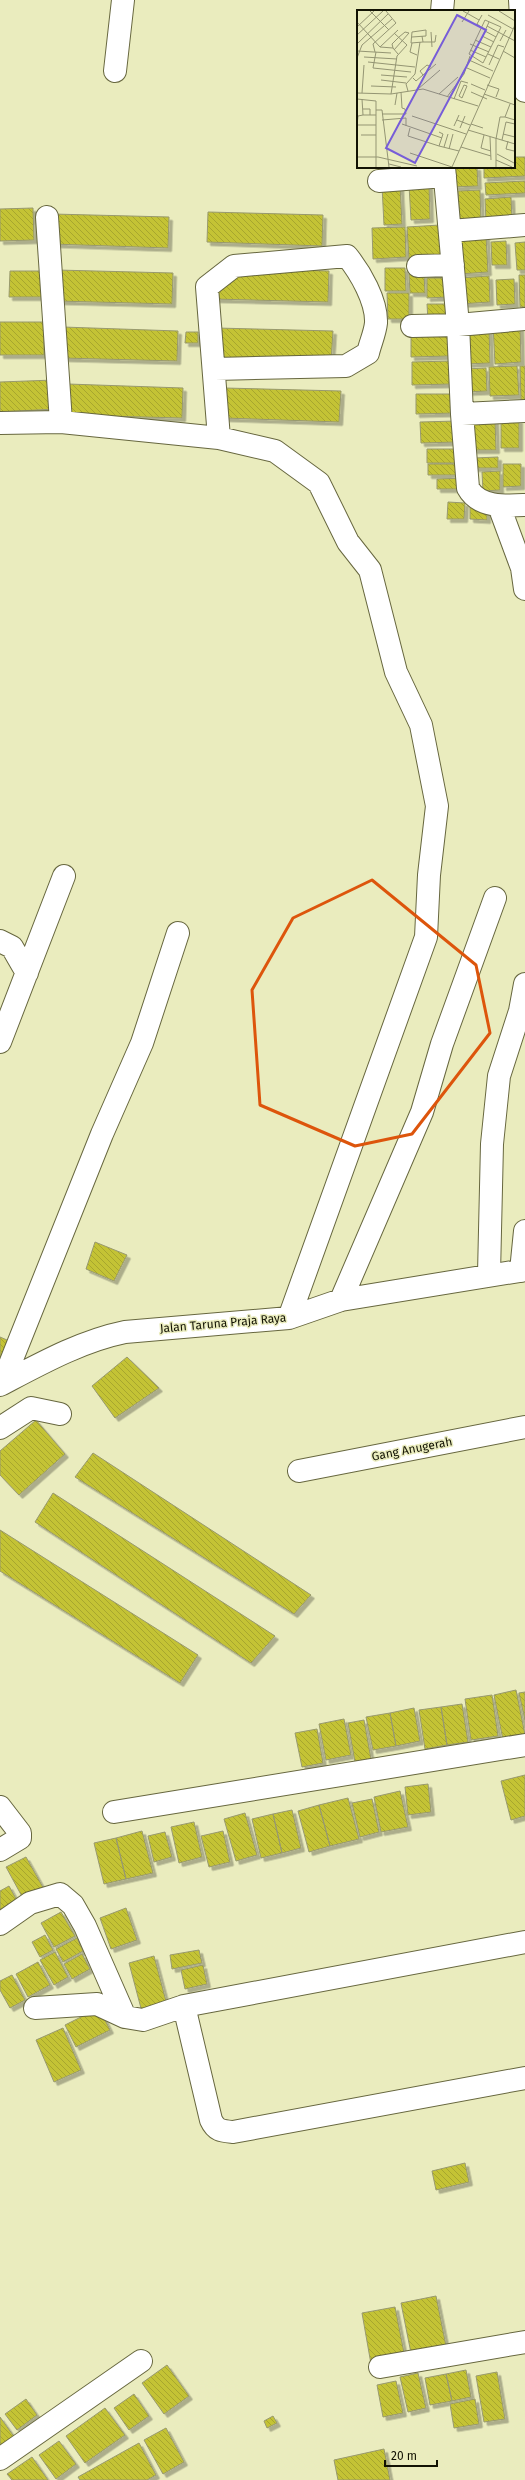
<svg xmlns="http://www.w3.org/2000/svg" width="525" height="2480" font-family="'Fira Sans',sans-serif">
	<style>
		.building { fill: url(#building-back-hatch); stroke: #98996f; filter: url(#shadow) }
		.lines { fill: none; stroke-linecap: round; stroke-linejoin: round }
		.minor-casing { stroke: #67673f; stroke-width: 24 }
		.minor { stroke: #fff; stroke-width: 22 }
		.marked { fill: none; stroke: #dd550c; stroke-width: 3; stroke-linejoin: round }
		.labels { text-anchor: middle; stroke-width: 3; stroke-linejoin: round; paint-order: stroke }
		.street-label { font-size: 12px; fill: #121203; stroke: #eaecbe }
		.inset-road { fill: none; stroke: #949573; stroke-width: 1 }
		.view { fill: #775dd8; fill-opacity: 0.15; stroke: #775dd8; stroke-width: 2 }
		.inset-edge { fill: none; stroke: #121203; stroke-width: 2 }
	</style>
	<defs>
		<pattern id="building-back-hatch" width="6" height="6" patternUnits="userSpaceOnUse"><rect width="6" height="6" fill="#c4c335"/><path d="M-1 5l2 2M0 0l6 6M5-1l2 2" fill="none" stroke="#a7a62d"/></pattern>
		<filter id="shadow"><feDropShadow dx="3.5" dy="3.5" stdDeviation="0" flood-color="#0004"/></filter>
	</defs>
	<rect width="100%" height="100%" fill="#eaecbe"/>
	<!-- building -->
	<path class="building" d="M514,157H525V176L484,178V167H514Z
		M451,167H477L478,186L452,187Z
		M525,181V193L486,195L485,183Z
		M429,184L430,219L411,220L409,185Z
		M400,185L402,224L384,225L382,186Z
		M480,190L481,223L460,224L458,191Z
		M511,197L512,220L486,222L485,199Z
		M33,208L34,240L0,241V209Z
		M208,212L323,215L322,246L207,242Z
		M53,214L169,217L168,248L52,244Z
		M440,225L442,257L409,259L407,227Z
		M405,227L406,257L373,259L372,228Z
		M486,236L488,272L459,274L457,238Z
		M506,241L507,265H492L491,242Z
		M525,242V270H517L515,243Z
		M214,268L329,271L328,302L213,299Z
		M385,268H405L406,291H385Z
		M57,270L173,273L172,304L56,301Z
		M10,271H42V297H9Z
		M409,274H424L425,293H410Z
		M519,275H525V307H520Z
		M489,276L490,302L460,304L459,278Z
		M427,278H448V297L427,298Z
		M514,279L515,304L497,305L496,280Z
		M387,293H409V319H388Z
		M427,304H448L449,321H428Z
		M0,322H44V355H0Z
		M520,324L521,362L495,364L493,325Z
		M63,327L178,331L177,361L62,358Z
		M217,328L333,331L331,362L216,358Z
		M489,328L490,363L465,364L463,330Z
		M411,331H449V356L411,357Z
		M186,332H198V343H185Z
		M451,361L452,384L412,385V362Z
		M517,366L519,395L490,396L489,367Z
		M520,366H525V400L521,401Z
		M486,368L487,391L466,392L464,369Z
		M54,380L55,409L0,412V382Z
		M68,384L183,388L182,418L67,415Z
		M225,388L341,391L339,422L224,418Z
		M416,394H456V413L416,414Z
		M495,420L496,450H473L472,421Z
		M501,420H519V448H501Z
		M457,421V442L421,443L420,422Z
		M427,449H458V463H427Z
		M498,457V468H474V458Z
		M428,464H458V475H428Z
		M503,464H521V486L503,487Z
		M500,471V490L483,491L482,472Z
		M465,478V489H437V479Z
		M448,502L465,503L464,519H447Z
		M470,507L487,508V520L470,519Z
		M95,1242L127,1255L114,1281L86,1269Z
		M0,1337L14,1343L4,1361L0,1359Z
		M127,1357L159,1388L115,1418L92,1386Z
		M36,1420L65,1454L19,1495L0,1475V1451Z
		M93,1453L311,1595L294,1614L75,1477Z
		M53,1493L275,1636L251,1663L35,1522Z
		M0,1530L198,1655L180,1683L0,1571Z
		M516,1690L525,1735L503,1740L494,1695Z
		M525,1692V1720L519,1693Z
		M492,1695L498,1736L471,1740L465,1699Z
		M462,1704L468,1742L447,1745L441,1707Z
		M441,1707L447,1745L425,1749L419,1710Z
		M414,1708L420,1741L396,1746L390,1713Z
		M390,1713L396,1746L373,1750L366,1717Z
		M344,1719L351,1755L326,1760L319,1724Z
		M364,1720L371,1759L355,1762L348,1723Z
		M317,1729L323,1763L302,1767L295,1733Z
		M525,1775V1816L511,1820L501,1781Z
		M428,1784L431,1812L408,1815L405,1787Z
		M400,1791L408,1827L381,1832L374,1797Z
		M348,1798L359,1839L330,1846L319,1805Z
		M372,1799L379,1832L360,1837L352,1803Z
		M319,1805L330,1846L309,1852L298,1811Z
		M292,1810L301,1848L282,1853L273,1814Z
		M245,1813L257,1855L236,1861L224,1819Z
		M273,1814L282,1853L261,1858L252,1819Z
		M194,1822L202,1857L179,1863L171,1827Z
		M142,1831L153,1873L126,1879L116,1838Z
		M223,1831L230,1862L209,1867L201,1836Z
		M165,1832L172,1857L154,1862L148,1836Z
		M116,1838L126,1879L104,1884L94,1843Z
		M26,1857L45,1891L25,1902L6,1867Z
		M9,1886L20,1906L0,1917V1891Z
		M126,1908L137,1940L111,1949L100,1918Z
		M61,1912L75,1936L54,1947L41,1923Z
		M45,1935L53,1950L40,1957L32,1942Z
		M77,1938L83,1951L63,1962L56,1949Z
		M199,1950L202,1963L172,1969L170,1955Z
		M55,1952L68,1977L54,1985L40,1960Z
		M82,1954L90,1969L72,1979L64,1964Z
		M154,1956L167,2005L142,2012L129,1963Z
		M38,1962L50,1985L28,1997L16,1974Z
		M203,1965L207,1984L185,1989L181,1970Z
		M12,1975L25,2000L10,2008L0,1990V1981Z
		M99,2008L110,2030L76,2047L65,2025Z
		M63,2028L81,2070L54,2082L36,2040Z
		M465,2163L469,2182L436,2190L432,2171Z
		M436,2296L447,2351L412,2358L401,2303Z
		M395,2307L405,2358L371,2364L362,2313Z
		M167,2365L189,2396L164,2414L142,2383Z
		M466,2370L471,2397L452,2401L446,2374Z
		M497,2372L505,2419L484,2422L476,2376Z
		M418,2373L426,2408L408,2412L400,2377Z
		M446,2374L452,2401L430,2405L425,2378Z
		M396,2381L403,2413L383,2417L377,2385Z
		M134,2394L149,2416L129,2430L114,2408Z
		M26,2399L37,2415L17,2430L5,2414Z
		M475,2399L479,2424L454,2428L450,2404Z
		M105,2408L125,2435L85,2463L66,2436Z
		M273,2416L277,2423L267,2428L264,2421Z
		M0,2417L15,2438L0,2449Z
		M166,2428L184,2462L163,2474L144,2440Z
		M59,2441L76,2464L56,2479L39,2455Z
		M139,2443L156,2475L147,2480H80L78,2477Z
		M384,2449L390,2480H338L334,2460Z
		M32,2457L48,2480H12L7,2474Z"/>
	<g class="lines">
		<defs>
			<path id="minor" d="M520,0L525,91
				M442,11L443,0
				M115,71L123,0
				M444,167L458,325L462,414L468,488C479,508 506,506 525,505
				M379,181L445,176
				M47,217L61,422
				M450,231L525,225
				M418,266L453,265
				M412,326L458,325L525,319
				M215,369L346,366L368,353C370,344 375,333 376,323C377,301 360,272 347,256L234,266L207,287L219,438
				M462,414L525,411
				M0,423L61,422L219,438L275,451L319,483L348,542L370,570L396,672L421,725L437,806L429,875L426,937L289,1318
				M499,506L522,568L525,589
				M0,941L12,947L27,973
				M0,1042L64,876
				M521,1271L525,1231
				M489,1274L492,1144L499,1076L520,1011L525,984
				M341,1300L422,1112L442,1044L495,898
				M2,1384L102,1134L142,1043L178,933
				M0,1385C40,1364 81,1341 125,1332L289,1318L341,1300L525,1270
				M0,1428L31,1408L60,1414
				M299,1471L525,1427
				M0,1807L20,1833V1838L0,1850
				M114,1812L525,1745
				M0,1924L30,1903L60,1894L73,1905L85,1926L125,2017
				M184,2006L211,2120C216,2131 222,2131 233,2132L525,2078
				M35,2008L97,2004L125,2017L143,2020L184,2006L525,1942
				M380,2367L525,2342
				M0,2459L141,2361"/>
		</defs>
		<!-- minor casing -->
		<use href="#minor" class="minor-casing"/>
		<!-- minor -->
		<use href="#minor" class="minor"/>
	</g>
	<!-- marked area -->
	<path class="marked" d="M372,880L476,965L490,1033L412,1134L355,1146L260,1105L252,990L293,918Z"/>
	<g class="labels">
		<!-- street labels -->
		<g class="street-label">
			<text transform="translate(223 1323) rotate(-5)" y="4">Jalan Taruna Praja Raya</text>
			<text transform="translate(412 1449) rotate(-11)" y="4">Gang Anugerah</text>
		</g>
	</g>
	<!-- overview -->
	<g transform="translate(357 10)">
		<rect width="158" height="158" fill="#eaecbe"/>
		<path class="inset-road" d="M13,1L32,20M106,1L122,10M142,1L158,11M131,5L156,19M128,10L144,17L126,53L112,44ZM0,12L23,37L36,38L41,44M105,12L112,1M130,16L158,31M0,17L17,1M124,17L120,14L125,5M128,21L139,27M74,22L75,37M0,25L26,1M65,26L66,32H78L79,25M125,26L137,32M55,27L69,26V20L55,22L54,33L66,32M118,30L134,37M143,31L149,20M123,32L132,12M55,33L53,42L60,45M0,34L31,4M113,34L132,42M23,37L41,20M36,38L35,34L42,27L48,22L52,23L37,40M113,40L129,47M0,41L34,43M146,41L158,48M18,42L16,34L39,13L29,1M19,42L16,58L54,62M131,44L142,49M7,47L40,49M0,48L5,35L35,9M112,50L136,61M11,52L58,57M132,55L141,35L147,37M110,58L133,68M24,65L50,67M66,65L63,61L70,55L74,57M56,68L59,71L79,54M24,70L49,73M114,74L128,80M107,75L110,76L105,88L102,86ZM130,75L142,79L139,87M14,76L39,77M61,79L83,60M51,81L49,74L58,64L63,32M114,82L130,89M0,83L34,84L66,79L121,96M5,83L7,55M34,84L40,46L50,35L37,23M82,84L101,67M127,84L158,95M90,87L107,64L113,46M92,88L99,77M0,89L19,91V157M97,89L104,71L111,73M153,94L148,107L158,110M38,95L40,83M6,99H13V105M19,100H25L32,157M25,104H49L48,99L45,98L44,82M6,105H19M55,106L109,124M25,110L49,108V116M100,110L113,115M45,114L85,128M114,114L126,118M0,115L1,106L6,105L5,89M0,115H19M97,116L102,105M53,118L51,126L82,136M103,118L108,106M111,120L158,134M82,122L86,124L82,136L102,141M146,124L158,127M4,125H19M127,125L124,138L134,141M133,127L134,150M145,130L149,112L158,114M151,131L149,139L157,141L158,139M87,137L91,124M104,137L134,146M92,139L96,124M53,143L95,157M140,144L157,153M0,147H21L60,156M139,150L155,157M32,154L44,157M95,157L158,15M139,157V129L143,107H148"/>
		<path class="view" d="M100,5L129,20L58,153L29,138Z"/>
		<rect width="158" height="158" class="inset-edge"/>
	</g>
	<!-- scale -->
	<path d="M385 2460v6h52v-6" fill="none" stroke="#121203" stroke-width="2"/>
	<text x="391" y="2460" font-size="12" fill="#121203" stroke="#eaecbe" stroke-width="3" paint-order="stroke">20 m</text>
</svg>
